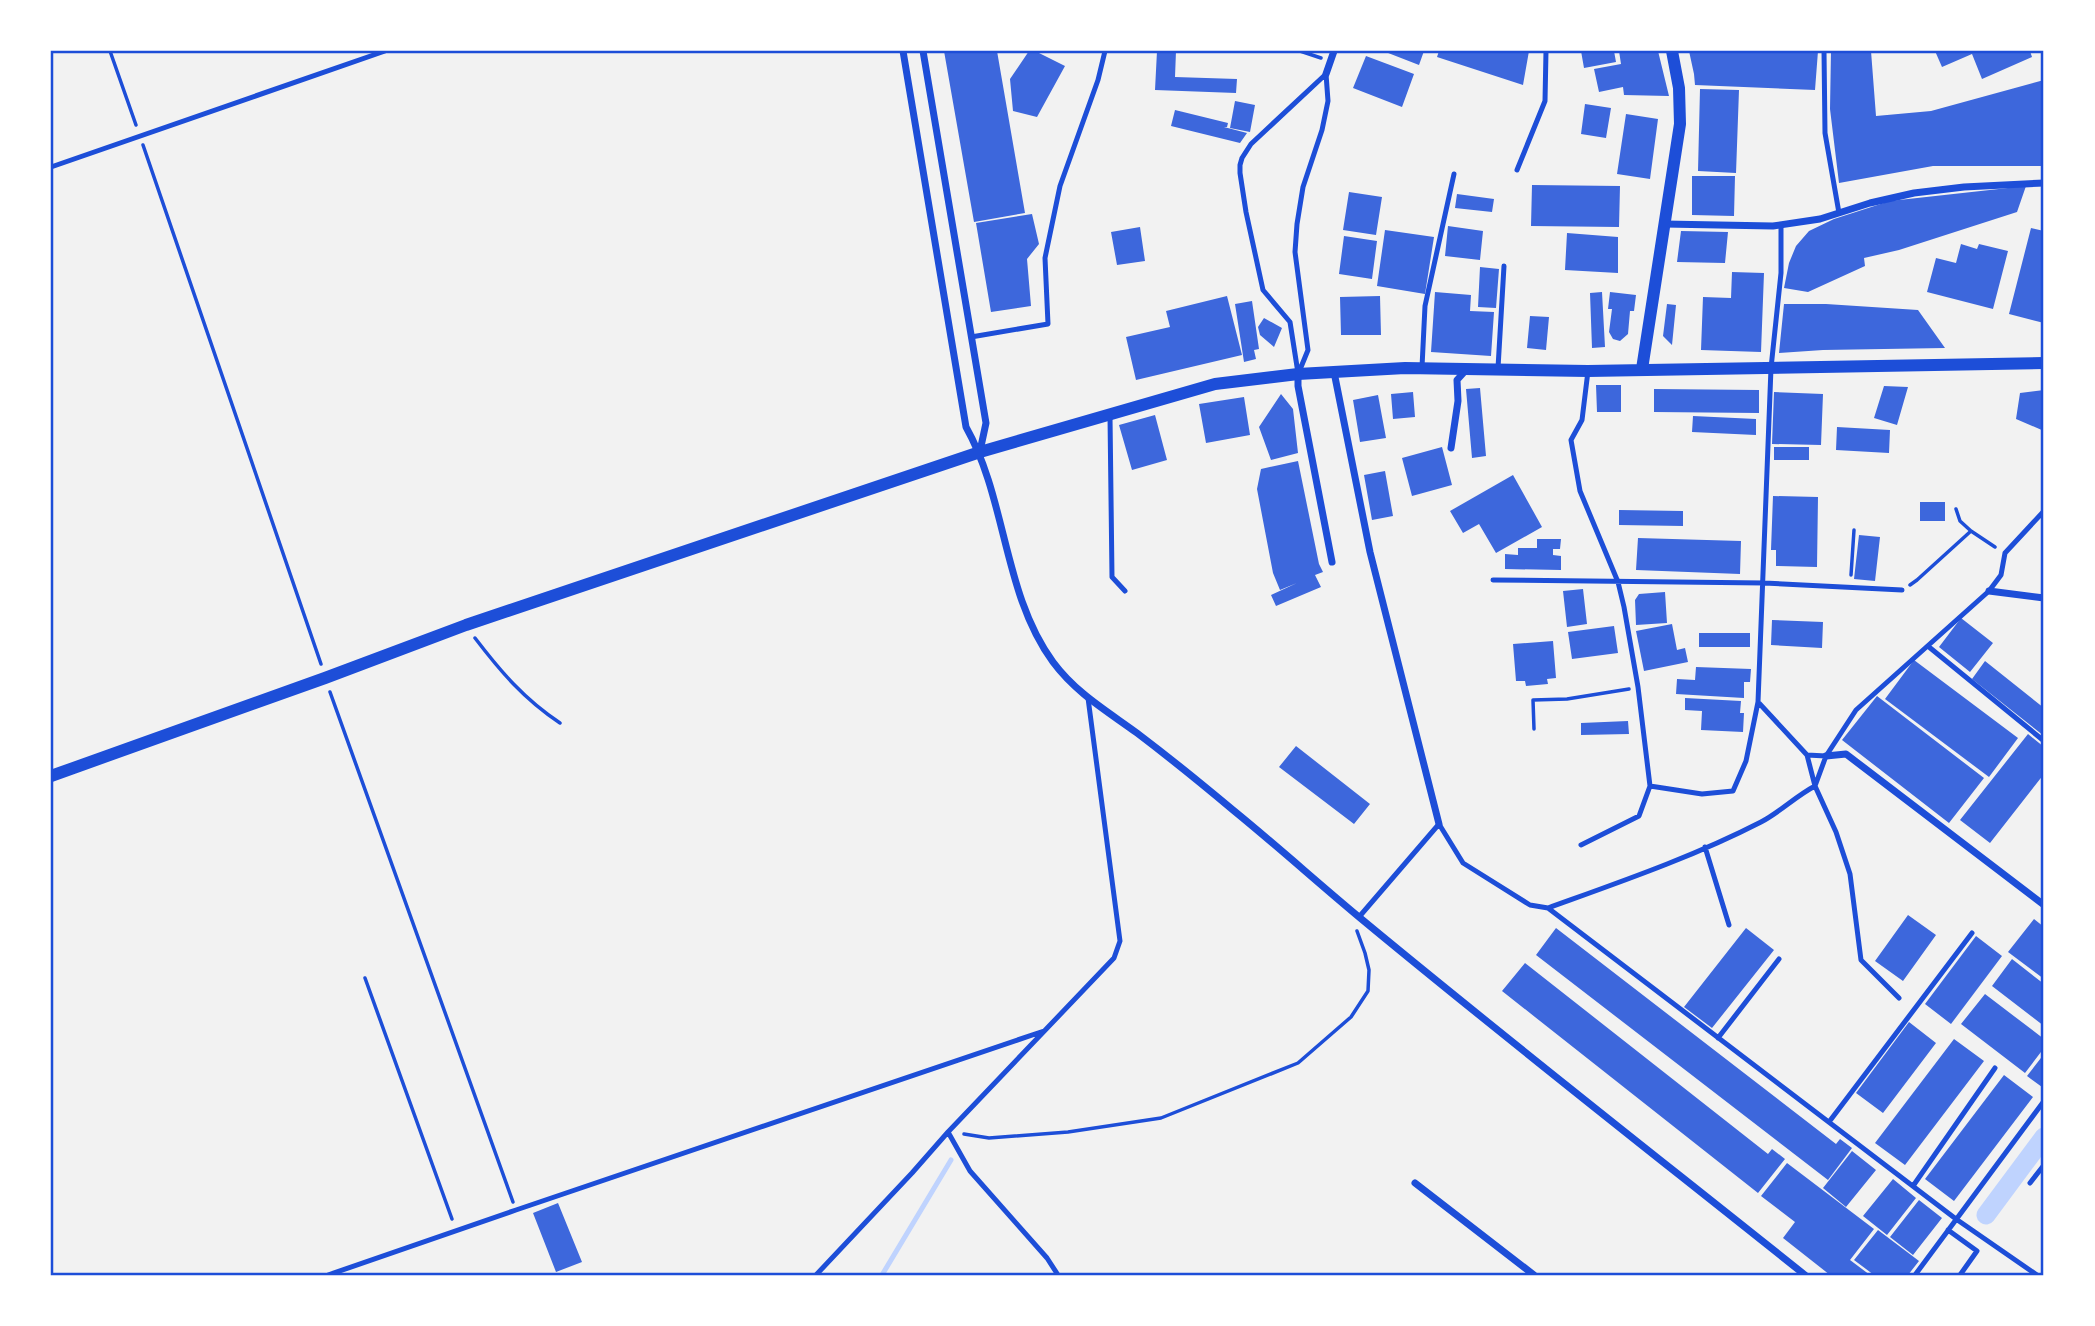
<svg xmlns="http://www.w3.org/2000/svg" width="2095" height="1326" font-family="Karla,sans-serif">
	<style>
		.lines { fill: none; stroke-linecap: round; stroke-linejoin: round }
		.stream { stroke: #bfd3fe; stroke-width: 5 }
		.canal { stroke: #bfd3fe; stroke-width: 19 }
		.building { fill: #3d67dc }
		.path { stroke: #1d4ed8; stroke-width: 3.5 }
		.service { stroke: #1d4ed8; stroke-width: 5 }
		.minor { stroke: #1d4ed8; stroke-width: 7 }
		.tertiary { stroke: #1d4ed8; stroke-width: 12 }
		.neatline { fill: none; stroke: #1d4ed8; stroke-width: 2.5 }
	</style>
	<rect width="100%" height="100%" fill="#f2f2f2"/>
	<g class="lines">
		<!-- stream -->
		<path class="stream" d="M882,1275L951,1160"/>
		<!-- canal -->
		<path class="canal" d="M1986,1215L2044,1137"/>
	</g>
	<!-- building -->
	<path class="building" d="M944,51H997L1025,213L974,222Z
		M1029,51H1035L1065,66L1037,117L1013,111L1010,79Z
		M1157,51H1176L1175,77L1237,79L1236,93L1155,90Z
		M1383,51H1424L1419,65Z
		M1439,51H1529L1523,85L1437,57Z
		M1581,51H1614L1616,62L1584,68Z
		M1619,51H1658L1669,96L1624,95L1623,87L1599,92L1594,69L1621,64Z
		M1689,51H1818L1815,90L1695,85L1694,74Z
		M1831,51H1871L1876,116L1931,111L2044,80V166H1933L1839,183L1830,109Z
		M1935,51H2030L2032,57L1982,79L1972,54L1942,67Z
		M1366,56L1414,74L1402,107L1353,88Z
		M1700,89L1739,90L1736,173L1698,171Z
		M1235,101L1255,105L1250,132L1230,128Z
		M1585,104L1611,108L1606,138L1581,134Z
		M1175,110L1228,123L1227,127H1224L1247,133L1240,143L1171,126Z
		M1626,114L1658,119L1650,179L1617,174Z
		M1692,176H1735L1734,216L1692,215Z
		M1532,185L1620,186L1619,227L1531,226Z
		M2026,186L2017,212L1899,250L1864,258L1865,266L1808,292L1784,288L1789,263L1796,246L1809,231L1834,219L1890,201Z
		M1349,192L1382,197L1376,235L1343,230Z
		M1457,194L1494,199L1492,212L1455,208Z
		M1032,214L1039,244L1027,259L1031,306L991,312L976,223Z
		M1448,226L1483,231L1480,260L1445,256Z
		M1140,227L1145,261L1117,265L1111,232Z
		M2031,228L2044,231V323L2009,314Z
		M1385,230L1434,237L1425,294L1377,286Z
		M1681,231L1728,232L1725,263L1677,262Z
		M1567,233L1618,237V273L1565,270Z
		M1344,236L1377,241L1372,279L1339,274Z
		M1961,244L1977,249L1979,244L2008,251L1993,309L1927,292L1936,258L1956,263Z
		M1480,267L1499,269L1496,308L1478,307Z
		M1732,272L1764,273L1761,352L1701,350L1703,297L1731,298Z
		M1435,292L1471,295L1470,311L1494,312L1491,356L1431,352Z
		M1602,292L1605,347L1592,348L1590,293Z
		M1610,292L1636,295L1634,311H1630L1628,334L1620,341L1613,339L1609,332L1612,309H1608Z
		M1227,296L1242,355L1136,380L1126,337L1170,327L1166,311Z
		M1380,296L1381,335H1341L1340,297Z
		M1252,301L1259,349L1254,350L1256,359L1244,362L1235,304Z
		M1667,304L1676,305L1672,345L1663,336Z
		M1784,304H1826L1918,310L1945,348L1823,350L1779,353Z
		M1530,316L1549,317L1546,350L1527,348Z
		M1264,318L1282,328L1274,347L1260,335L1258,327Z
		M1596,385H1621V412H1597Z
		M1884,386L1908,387L1897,425L1874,418Z
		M1480,388L1486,456L1472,458L1466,389Z
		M1654,389L1759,390V413L1654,412Z
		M2044,390V431L2016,419L2020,393Z
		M1413,392L1415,417L1393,419L1391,394Z
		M1774,392L1823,394L1821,445L1772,444Z
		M1281,394L1293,409L1298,453L1271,460L1259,427Z
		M1378,395L1386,438L1360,442L1353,400Z
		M1244,397L1250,435L1206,443L1199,404Z
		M1155,415L1167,460L1132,470L1119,425Z
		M1693,416L1756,419V435L1692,432Z
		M1837,427L1890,430L1889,453L1836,450Z
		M1442,447L1452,485L1412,496L1402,458Z
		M1774,447H1809V460H1774Z
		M1298,461L1319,564L1323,572L1315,575L1321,587L1276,606L1271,595L1297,583L1280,590L1273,573L1257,489L1261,469Z
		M1385,471L1393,516L1372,520L1364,475Z
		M1513,475L1542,527L1496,553L1479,524L1463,533L1450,511Z
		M1773,496L1818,497L1817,567L1776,566V550H1771Z
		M1920,502H1945V521H1920Z
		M1619,510L1683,511V526L1619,525Z
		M1859,535L1880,537L1875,581L1854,579Z
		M1638,538L1741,541L1740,574L1636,570Z
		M1537,539H1561L1560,549H1553V555L1561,556V570L1505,569V554L1518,555V548H1537Z
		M1583,589L1587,624L1567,627L1563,591Z
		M1665,592L1667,623L1636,625L1635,600L1639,594Z
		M1961,618L1993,643L1970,672L1939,647Z
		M1772,620L1823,622L1822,648L1771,645Z
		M1672,624L1677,650L1685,648L1688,662L1644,671L1636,631Z
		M1614,626L1618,653L1572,659L1568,632Z
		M1699,633H1750V647H1699Z
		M1553,641L1556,678L1547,679L1548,684L1526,686L1525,681H1516L1513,644Z
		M1914,660L2018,738L1989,777L1885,699Z
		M1985,661L2044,708V736L1972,679Z
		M1696,667L1751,669L1750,682H1744V698L1676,694L1677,679L1695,680Z
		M1877,696L1984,778L1949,823L1842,740Z
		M1685,698L1741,701L1740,713H1744L1743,732L1701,730L1702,711L1685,710Z
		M1628,721L1629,734L1581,735V723Z
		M2028,734L2044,747V774L1990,843L1960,820Z
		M1296,746L1370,804L1354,824L1279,767Z
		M1908,915L1936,935L1903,981L1875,961Z
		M2034,919L2044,927V979L2008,952Z
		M1556,928L1836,1144L1840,1139L1852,1148L1828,1180L1536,955Z
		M1746,928L1774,950L1712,1028L1684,1007Z
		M1976,936L2002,956L1951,1024L1925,1004Z
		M2012,959L2044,984V1026L1992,986Z
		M1525,963L1768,1154L1772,1149L1785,1159L1758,1193L1502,991Z
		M1985,994L2044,1039V1048L2025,1073L1961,1024Z
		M1909,1022L1936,1043L1883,1113L1856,1093Z
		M1954,1039L1984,1061L1905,1165L1875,1143Z
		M2044,1054V1084L2042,1087L2027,1076Z
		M2004,1075L2033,1097L1954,1201L1925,1179Z
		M1852,1151L1876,1170L1846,1207L1823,1188Z
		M1787,1163L1874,1229L1850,1260L1870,1275H1830L1783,1238L1795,1222L1761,1196Z
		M1893,1179L1916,1198L1887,1235L1863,1216Z
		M1919,1200L1942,1218L1913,1255L1890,1237Z
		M558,1203L582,1262L556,1272L533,1213Z
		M1878,1230L1919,1261L1908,1275H1874L1854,1260Z"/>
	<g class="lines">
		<!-- path -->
		<path class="path" d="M110,51L136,125
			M1300,51L1321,58
			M143,145L321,664
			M1956,509L1960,521L1971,531
			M1851,575L1854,530
			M1910,585L1917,580L1971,531L1995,547
			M475,638C501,672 524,699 560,723
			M330,692L513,1202
			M1534,729L1533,700L1567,699L1629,689
			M365,978L452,1219
			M964,1134L989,1138L1068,1132L1161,1118L1298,1063L1351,1017L1368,991L1369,970L1365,953L1357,931"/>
		<!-- service -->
		<path class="service" d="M1824,51L1825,133L1839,213
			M51,167L385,51
			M1517,170L1545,101L1546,51
			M1781,225V273L1771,368L1758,702L1807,755L1826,756
			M971,337L1048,324L1045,258L1060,186L1098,80L1105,51
			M1422,367L1425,306L1454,174
			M1498,368L1504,266
			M1299,372L1308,350L1295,252L1297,224L1303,187L1322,130L1328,101L1326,74
			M1298,373L1290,322L1263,290L1246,212L1240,173V165L1242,158L1251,144L1326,74
			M1110,416L1112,577L1125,591
			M1493,580L1764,583L1902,590
			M1929,647L2044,741
			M1807,755L1815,786L1836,832L1850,874L1861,960L1899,998
			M1650,786L1702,794L1733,791L1746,761L1758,702
			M1581,845L1639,816L1650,786L1638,687L1624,607L1618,582L1580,491L1571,440L1582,420L1588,371
			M1705,847L1729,925
			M1548,908C1620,882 1693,857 1761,822C1780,812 1796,796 1815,786L1826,756L1856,710L1989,591L2001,575L2005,553L2044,511
			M1359,917L1439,824L1463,863L1530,905L1548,908L1956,1219L2037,1275
			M1718,1038L1779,959
			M1829,1122L1972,933
			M948,1132L970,1171L1047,1258L1058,1275
			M2030,1183L2044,1165
			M1913,1186L1995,1068
			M1948,1230L1977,1251L1960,1275
			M328,1275L516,1210L1044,1031
			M816,1275L912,1173L948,1132L1114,958L1120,941L1088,698
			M1915,1275L2044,1101"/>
		<!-- minor -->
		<path class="minor" d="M903,51L966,427C1007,500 1003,594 1053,662C1076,693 1107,711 1137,733C1170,758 1202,784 1233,810C1276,845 1317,882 1359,917C1506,1039 1656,1156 1805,1275
			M923,51L986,423L980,451
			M1326,74L1334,51
			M1664,224L1773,226L1820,219L1870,203L1914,193L1964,187L2044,183
			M1334,372L1370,552L1439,824
			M1298,374V386L1332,562
			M1451,448L1458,401L1457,380L1467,369
			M1989,591L2044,598
			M1826,756L1846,754L2044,905
			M1415,1183L1534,1275"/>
		<!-- tertiary -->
		<path class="tertiary" d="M1642,369L1680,124L1679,88L1672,51
			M51,776L325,678L466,625L980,452L1215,384L1298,374L1405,368L1588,371L2044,363"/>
	</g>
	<!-- border -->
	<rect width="2095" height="1326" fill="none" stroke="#ffffff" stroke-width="105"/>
	<rect x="52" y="52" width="1990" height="1222" class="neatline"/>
</svg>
